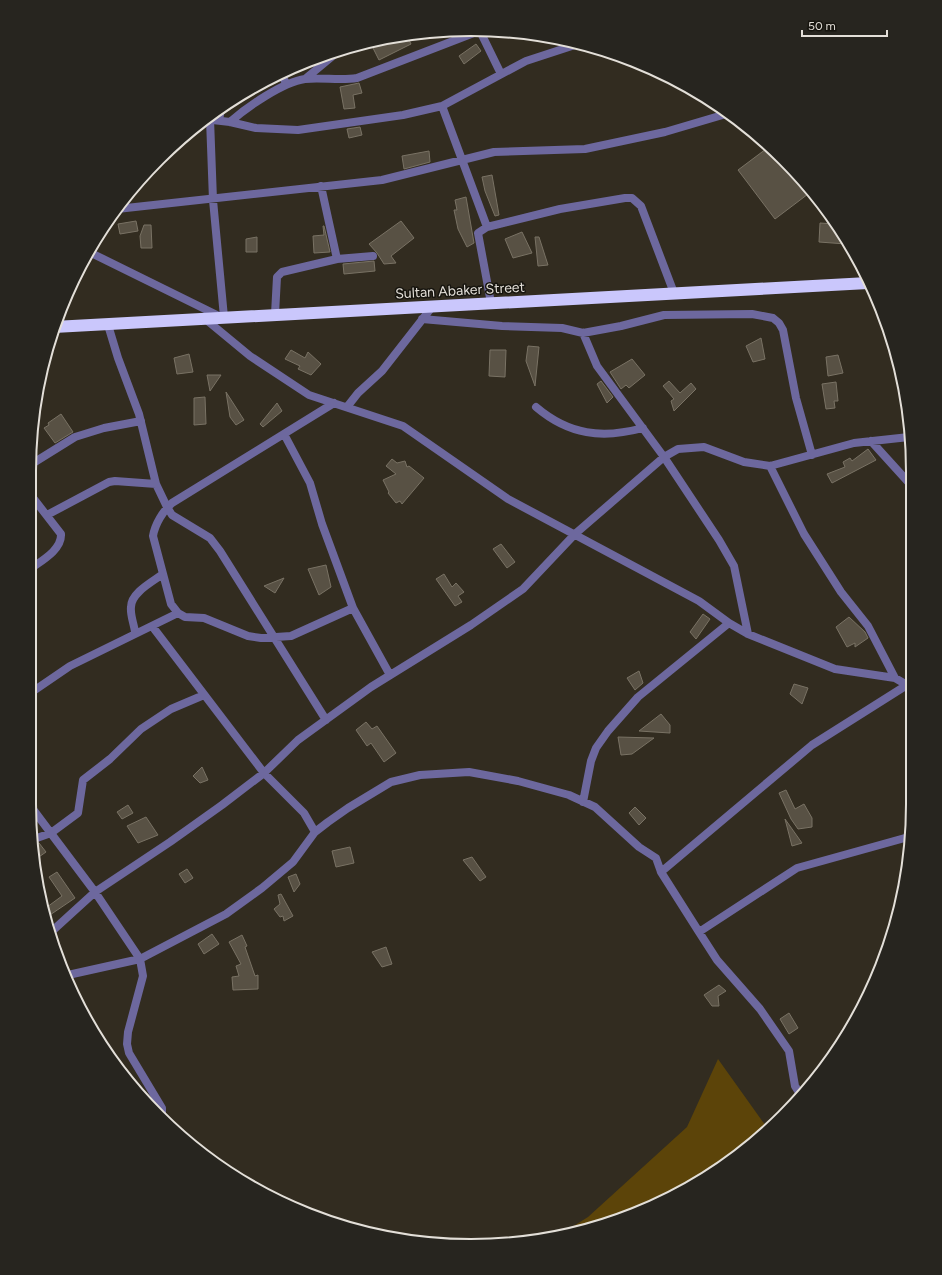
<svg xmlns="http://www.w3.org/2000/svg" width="942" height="1275" font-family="Figtree,sans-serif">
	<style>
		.green { fill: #5c4409 }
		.building { fill: #585144; stroke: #797264 }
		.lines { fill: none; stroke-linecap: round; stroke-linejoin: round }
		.street { stroke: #6d689e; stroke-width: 8 }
		.highway { stroke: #cac7fc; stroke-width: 12 }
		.labels { text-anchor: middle; stroke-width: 3; stroke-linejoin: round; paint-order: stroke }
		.street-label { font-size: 14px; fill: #e3dfd8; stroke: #17150f }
		.rim { fill: none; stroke: #e3dfd8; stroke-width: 2 }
	</style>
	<rect width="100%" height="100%" fill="#322c20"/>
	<!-- green -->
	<path class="green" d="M718,1059L768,1129L740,1155L692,1187L613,1222L564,1232L588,1217L687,1127Z"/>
	<!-- building -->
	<path class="building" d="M407,36L411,44L379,60L371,44L381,40Z
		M476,44L481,51L464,64L459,56Z
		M359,83L362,93L353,95L355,108L344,109L340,87Z
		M360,127L362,135L349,138L347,129Z
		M770,146L812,191L775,219L738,170Z
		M429,151L430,162L404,169L402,156Z
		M492,175L499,215L495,216L485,191L482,177Z
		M466,197L474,243L467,247L458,229L454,210H457L455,200Z
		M136,221L138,231L120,234L118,224Z
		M401,221L414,238L391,256L396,263L384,264L377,253L369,244Z
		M820,223L834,224L846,244L819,242Z
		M144,225H151L152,248H141L140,236Z
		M323,226H324L330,252L314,253L313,236L324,235Z
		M522,232L532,253L513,258L505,239Z
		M257,237V252H246V239Z
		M535,237H539L548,265L538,266Z
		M374,261L375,271L344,274L343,264Z
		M761,338L765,359L753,362L746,346Z
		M528,346L539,347L535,386L526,361Z
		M291,350L305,358L308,352L321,364L311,375L298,369L300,366L285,359Z
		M490,350H506L505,377L489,376Z
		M189,354L193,372L177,374L174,358Z
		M838,355L843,373L828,376L826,357Z
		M632,359L645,375L629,388L626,385L621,389L610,372Z
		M207,375H221L210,391Z
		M601,381L613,397L607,403L597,384Z
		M669,381L680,393L691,383L696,389L674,411L671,401L674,399L663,386Z
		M836,382L838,401H834L835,408L826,409L822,384Z
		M226,392L244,420L236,425L230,417Z
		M205,397L206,424L194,425V398Z
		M277,403L282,411L263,427L260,424Z
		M61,414L73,432L55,443L44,428L49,425L48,423Z
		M868,449L876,460L832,483L827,474L845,467L843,462L850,458L852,461Z
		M392,459L397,463L405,461L407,467L409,466L424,478L402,504L400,501L396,503L388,493L389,492L383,480L396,474L386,466Z
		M501,544L515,562L507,568L493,549Z
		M326,565L331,587L319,595L308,569Z
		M444,574L452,587L456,583L464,592L458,596L462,602L455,606L436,579Z
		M284,578L275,593L264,586Z
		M703,614L710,619L696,639L690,632Z
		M849,617L865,632L868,638L855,647V643L847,647L836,627Z
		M639,671L643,683L635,690L627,678Z
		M794,684L808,688L802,704L790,694Z
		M661,714L670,725V733L639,731Z
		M366,722L372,729L377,726L396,753L384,762L371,743L367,746L356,730Z
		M618,737L654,738L632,754L621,755Z
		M202,767L208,780L200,783L193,776Z
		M786,790L795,809L804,804L812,818V827L798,829L791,819L779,793Z
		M128,805L133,813L122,819L117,812Z
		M635,807L646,818L639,825L629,813Z
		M146,817L158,835L138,843L127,826Z
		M785,819L802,843L792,846Z
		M39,843L46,852L36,859L34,844Z
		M350,847L354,863L336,867L332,851Z
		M472,857L486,877L480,881L463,860Z
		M187,869L193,878L185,883L179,874Z
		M57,872L75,898L44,919L43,910L62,896L49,877Z
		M296,874L300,884L294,892L288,877Z
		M281,894L293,916L284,921L283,916L280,917L274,909L280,904L278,895Z
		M212,934L219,944L204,954L198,944Z
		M242,935L247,946L245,947L255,976L258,975V989L233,990L232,977L239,976L236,966L241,964L229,942Z
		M386,947L392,964L382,967L372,952Z
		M719,985L726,991L718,996L719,1006H712L704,995Z
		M789,1013L798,1028L789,1034L780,1019Z"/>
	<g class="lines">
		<!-- street -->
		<path class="street" d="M480,31L501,74
			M281,72L286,84
			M305,79L340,50
			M442,106L487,227
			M204,119L230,122L256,128L298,130L403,115L442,106L526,61L578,44
			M210,119L213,200L224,317
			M219,120L221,109
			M230,122C247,107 283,82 305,79C322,77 340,81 357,78L479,31
			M321,186L337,259
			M117,209L382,180L494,152L585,149L665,132L726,114
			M89,252L221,317
			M491,303L478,233L487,227L560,209L625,198H632L641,206L674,293
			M275,314L277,277L282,272L337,259L373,256
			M204,318L250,356L309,395L403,426L508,499L699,601L729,623L748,634L835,669L895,678L907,685L911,684
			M422,319L502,326L562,328L583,333L621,326L664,315L752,314L773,318L779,323L783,330L796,398L812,455
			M108,325L118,358L139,414L156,484L167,507L172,515L210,538L220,551L326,720
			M583,333L597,366L664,457L719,540L734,566L748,634
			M334,403L172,503C163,511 155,524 153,536L171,604L178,613L185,617L204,618L248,636L261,638L291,636L353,608
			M347,407L358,393L382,371L432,307
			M536,407C569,435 602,439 643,428
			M284,434L310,483L322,524L353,608L390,675
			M871,441L910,484
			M30,465L75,437L104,428L141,421
			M770,466L804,534L841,592L868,626L895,678
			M47,515L109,482L115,481L156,484
			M30,569C41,561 62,550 61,534L30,494
			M152,626L264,773L304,813L315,832
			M135,632C134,624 130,615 131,607C131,593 152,582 163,574
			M29,694L70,666L178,613
			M583,802L591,761L596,748L608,731L638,697L729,623
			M29,804L95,892L140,959L143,976L128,1032L127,1044L129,1053L162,1108V1120
			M34,839L51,833L78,813L83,780L110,759L141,729L171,709L204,695
			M661,872L812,745L907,685
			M699,932L717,960L760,1009L789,1051L795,1086L802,1097
			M50,933L95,892L170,842L222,805L264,773L298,740L371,687L471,625L523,589L575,534L664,457L678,449L704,447L744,462L770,466L854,443L909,437
			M68,975L140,959L226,914L262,888L293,862L315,832L328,822L348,808L391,782L420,775L469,772L518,781L569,795L595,807L639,847L656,858L661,872L699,932L797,868L912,836"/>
		<!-- highway -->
		<path class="highway" d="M54,327L868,283"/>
	</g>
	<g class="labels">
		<!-- street labels -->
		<g class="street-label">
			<text transform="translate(460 290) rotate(-3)" y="5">Sultan Abaker Street</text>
		</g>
	</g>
	<!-- crop -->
	<path d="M0 0H942V1275H0ZM471 36H471A435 435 0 0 1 906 471V804A435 435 0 0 1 471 1239H471A435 435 0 0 1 36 804V471A435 435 0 0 1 471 36Z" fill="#27251f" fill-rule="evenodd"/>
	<path class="rim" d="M471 36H471A435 435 0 0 1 906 471V804A435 435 0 0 1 471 1239H471A435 435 0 0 1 36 804V471A435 435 0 0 1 471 36Z"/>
	<!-- scale -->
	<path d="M802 30v6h85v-6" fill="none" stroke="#e3dfd8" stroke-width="2"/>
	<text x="808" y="30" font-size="12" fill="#e3dfd8" stroke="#17150f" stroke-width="3" paint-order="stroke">50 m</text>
</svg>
